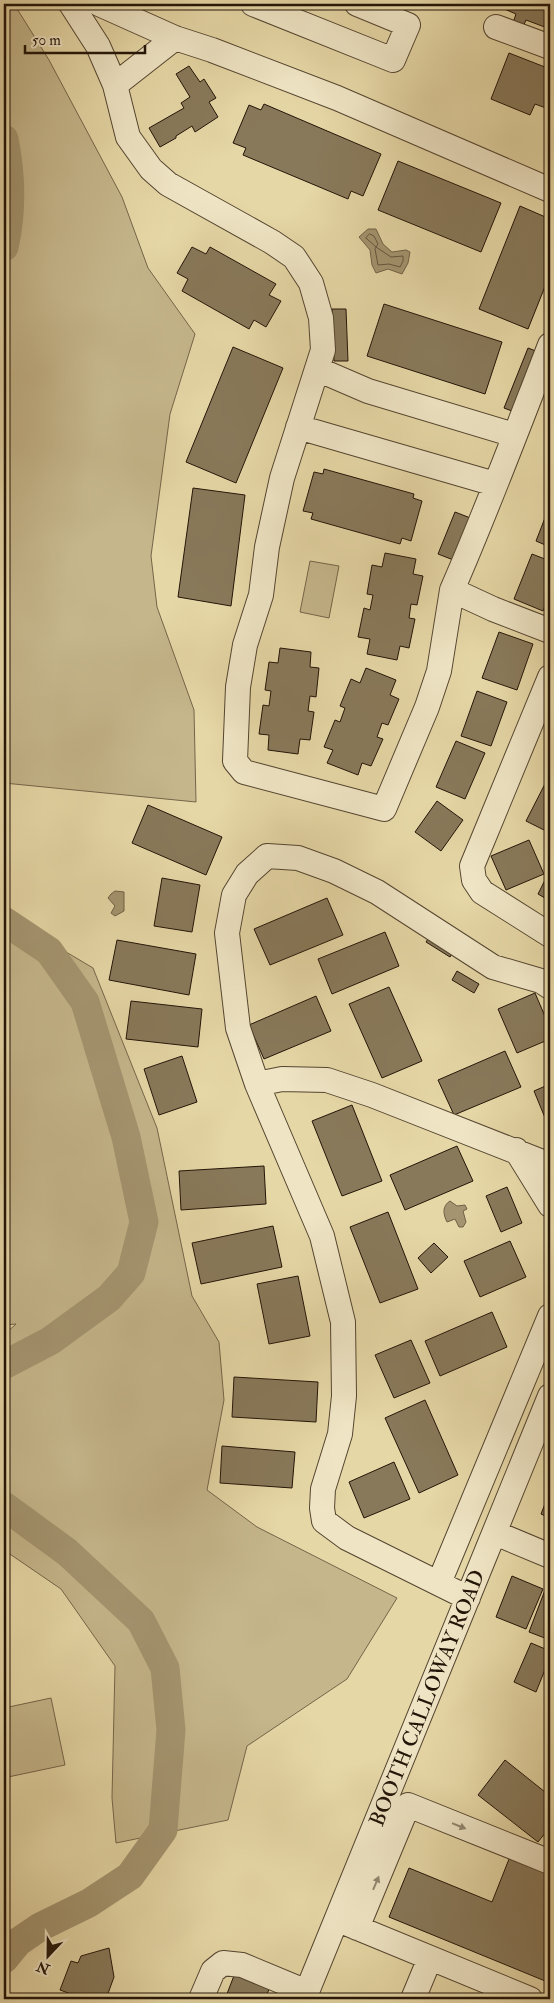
<svg xmlns="http://www.w3.org/2000/svg" width="554" height="2003" font-family="'IM FELL Double Pica',serif">
	<style>
		.green { fill: #c5b68b; stroke: #74654a }
		.water { fill: #a49570; stroke: #706146 }
		.lines { fill: none; stroke-linecap: round; stroke-linejoin: round }
		.shore { stroke: #64543c; stroke-width: 1 }
		.river { stroke: #a49570; stroke-width: 29 }
		.building { fill: #88795a; stroke: #231408 }
		.minor-casing { stroke: #544530; stroke-width: 26 }
		.minor { stroke: #efe5c5; stroke-width: 24 }
		.oneway { fill: #938770 }
		.labels { text-anchor: middle; stroke-width: 5; stroke-linejoin: round; paint-order: stroke }
		.street-label { font-size: 21px; fill: #231408; stroke: #efe5c5 }
	</style>
	<rect width="100%" height="100%" fill="#e6d7a6"/>
	<filter id="stains"><feTurbulence type="fractalNoise" baseFrequency=".004" numOctaves="4"/><feColorMatrix values="0 0 0 0 .2 0 0 0 0 .09 0 0 0 0 .02 0 0 0 .5 -.17"/></filter>
	<radialGradient id="worn" r=".72"><stop offset=".6" stop-color="#630" stop-opacity="0"/><stop offset="1" stop-color="#630" stop-opacity=".3"/></radialGradient>
	<!-- green -->
	<path class="green" d="M4,4H14L49,60L122,197L148,268L195,334L170,414L151,556L157,607L194,710L196,802L4,783Z
		M310,561L339,566L329,618L300,612Z
		M4,915L93,968L157,1128L192,1296L219,1342L224,1400L207,1490L257,1527L397,1598L347,1679L247,1746L228,1820L116,1843L112,1798L115,1666L61,1589L4,1550V1335L16,1324L4,1325V1181L9,1163L4,1158Z
		M51,1698L65,1765L8,1777L4,1757V1708Z"/>
	<!-- water -->
	<path class="water" d="M368,229H376L383,244L392,252L406,250L410,252L408,263L402,274L388,269L376,273L372,265L370,250L359,237Z
		M115,891L124,892V911L115,916L111,913L115,906L108,898L111,894Z
		M450,1201L457,1206L465,1205L467,1209L463,1211L466,1222L463,1227H459L455,1219L447,1222C443,1214 442,1206 450,1201Z"/>
	<g class="lines">
		<!-- shore -->
		<path class="shore" d="M370,234L374,236L378,244L376,247L391,257L403,256V261L400,267L389,264L378,265L375,249L376,247L366,238Z"/>
		<!-- river -->
		<path class="river" d="M4,139C11,174 12,212 4,247
			M4,921L49,951L85,1002L126,1137L144,1222L131,1273L109,1298L50,1341L4,1365
			M4,1506L67,1552L141,1621L165,1668L171,1730L163,1830L130,1876L89,1903L40,1927L18,1942L4,1959"/>
	</g>
	<!-- building -->
	<path class="building" d="M504,4H550V29L526,20L523,27L513,23L516,14L502,8Z
		M509,53L550,69V98L546,108L535,104L530,115L491,99Z
		M189,66L200,82L204,79L216,98L209,102L218,117L195,132L192,126L176,136V138L160,147L149,128L184,108L181,103L190,97L176,74Z
		M264,104L381,154L363,196L351,191L348,199L243,155L246,148L233,143L249,105L261,110Z
		M398,161L501,203L481,252L378,210Z
		M520,206L550,219V274L528,329L479,309Z
		M192,247L206,254L210,247L276,284L269,295L281,301L266,327L254,320L249,329L182,291L188,279L177,273Z
		M384,304L502,342L485,394L367,356Z
		M332,309H346L348,361H334Z
		M233,347L283,368L236,483L186,462Z
		M528,348L541,353L517,413L504,408Z
		M324,469L414,494L413,498L422,501L411,541L402,538L400,544L311,519L313,513L303,511L314,472L323,474Z
		M193,488L245,495L231,606L178,597Z
		M550,505V547L536,541Z
		M455,512L473,519L456,561L438,554Z
		M385,553L416,559L413,574L423,576L417,605L411,604L409,618L415,619L409,648L400,646L397,660L367,654L370,639L358,637L364,608L370,610L373,595L367,594L372,565L382,567Z
		M532,554L550,561V594L543,611L514,599Z
		M499,632L533,644L517,690L482,678Z
		M280,648L311,652L310,667L319,668L316,697L310,696L308,711L314,712L310,740L300,739L298,754L268,750L269,735L259,734L263,705L269,706L271,691L265,690L269,662L278,663Z
		M366,668L396,680L390,695L399,699L388,725L382,723L377,737L383,739L371,766L362,763L358,775L327,763L333,750L324,747L335,720L340,722L345,708L340,706L351,679L360,683Z
		M477,691L507,702L491,746L461,736Z
		M456,741L485,753L465,799L436,787Z
		M549,776L550,777V833L526,821Z
		M437,801L463,820L441,851L415,832Z
		M148,805L222,837L206,875L132,843Z
		M529,840L544,874L506,890L491,856Z
		M550,870V901L538,894Z
		M162,878L200,885L192,932L154,926Z
		M327,898L343,935L270,965L254,929Z
		M433,931L457,946L450,957L426,942Z
		M385,932L399,966L332,994L318,959Z
		M117,940L196,954L189,995L109,980Z
		M457,971L479,984L474,993L452,980Z
		M389,987L422,1061L382,1078L349,1004Z
		M535,993L550,1028V1039L517,1053L498,1009Z
		M316,996L331,1031L264,1059L249,1025Z
		M131,1001L202,1009L198,1047L126,1039Z
		M505,1051L521,1087L454,1115L438,1080Z
		M182,1056L197,1102L159,1115L144,1069Z
		M550,1084V1130L534,1091Z
		M352,1105L382,1181L342,1196L312,1121Z
		M457,1146L473,1181L405,1210L390,1175Z
		M264,1166L266,1204L181,1210L179,1171Z
		M507,1187L522,1223L501,1232L486,1196Z
		M388,1212L418,1289L380,1303L350,1227Z
		M273,1226L282,1267L201,1284L192,1243Z
		M510,1241L526,1277L480,1297L464,1261Z
		M434,1243L448,1257L431,1273L418,1258Z
		M298,1276L310,1336L269,1344L257,1284Z
		M492,1312L507,1347L440,1376L425,1341Z
		M411,1340L430,1383L394,1398L375,1355Z
		M234,1377L318,1382L316,1422L232,1417Z
		M425,1400L458,1475L419,1493L385,1418Z
		M222,1446L295,1452L292,1488L220,1483Z
		M394,1462L410,1499L364,1518L349,1482Z
		M550,1491V1518L541,1514Z
		M512,1576L543,1589L526,1629L496,1617Z
		M545,1590L550,1592V1640L529,1632Z
		M531,1643L550,1651V1657L536,1692L514,1682Z
		M505,1760L550,1796V1827L538,1842L478,1795Z
		M511,1854L550,1870V1983L389,1917L409,1868L492,1902Z
		M109,1948L114,1977L106,1999H85L60,1990L71,1961L78,1963L81,1956Z
		M235,1973L270,1987L265,1999H225Z"/>
	<g class="lines">
		<defs>
			<path id="minor" d="M71,4L98,46L115,85L128,137L151,169L168,184L272,242L294,257L311,283L321,318L323,350L282,478L267,547L261,595L245,645L238,687L235,761L244,772L384,809L427,707L439,671L452,590L493,609L550,631
				M99,4L175,38L212,50L337,98L550,190
				M253,4L393,60L408,25L357,4
				M496,27L550,47
				M115,85L175,38
				M317,369L368,391L514,435
				M298,427L495,484
				M452,590C487,510 518,427 550,345
				M550,677L472,866L474,880L482,892L550,935
				M257,1084L282,1079L327,1080L372,1095L550,1165
				M516,1150L550,1205
				M495,1533L550,1556
				M439,1583L550,1316
				M468,1598L347,1538L324,1521L322,1508L323,1489L340,1434L344,1396L343,1322L322,1236L257,1084L238,1028L227,933L234,895L247,874L267,856L298,858L334,871L377,892L493,967L541,981L550,987
				M343,1922L530,1999
				M357,1928L408,1805L550,1862
				M201,1999L213,1971L223,1963L242,1965L307,1992
				M304,1999L550,1396
				M413,1999L430,1958"/>
		</defs>
		<!-- minor casing -->
		<use href="#minor" class="minor-casing"/>
		<!-- minor -->
		<use href="#minor" class="minor"/>
	</g>
	<!-- one-way arrows -->
	<defs><path id="oneway-solid" d="M-6-.8H1V-3.2L6.5 0L1 3.2V.8H-6Z" transform="scale(1.25)"/></defs>
	<g class="oneway">
		<use href="#oneway-solid" transform="translate(459 1826) rotate(22)"/>
		<use href="#oneway-solid" transform="translate(376 1883) rotate(-67)"/>
	</g>
	<g class="labels">
		<!-- street labels -->
		<g class="street-label">
			<text transform="translate(427 1698) rotate(-68)" y="7">BOOTH CALLOWAY ROAD</text>
		</g>
	</g>
	<!-- margin -->
	<rect width="554" height="2003" fill="none" stroke="#e6d7a6" stroke-width="20"/>
	<rect x="5" y="5" width="544" height="1993" fill="none" stroke="#231408" stroke-width="2.5"/>
	<rect x="10" y="10" width="534" height="1983" fill="none" stroke="#231408"/>
	<!-- north arrow -->
	<g transform="translate(48 1956) rotate(202)" stroke="#efe5c5" stroke-width="4" paint-order="stroke">
	<path d="M0-4L9 19L0 12L-9 19Z" fill="#231408"/>
	<text y="-8" font-size="14" font-weight="bold" text-anchor="middle" fill="#231408">N</text>
	</g>
	<!-- scale -->
	<path d="M25 45v8h120v-8" fill="none" stroke="#231408" stroke-width="2.5"/>
	<text x="32" y="45" font-size="15" fill="#231408" stroke="#efe5c5" stroke-width="4" paint-order="stroke">50 m</text>
	<rect width="100%" height="100%" filter="url(#stains)"/>
	<rect width="100%" height="100%" fill="url(#worn)"/>
</svg>
